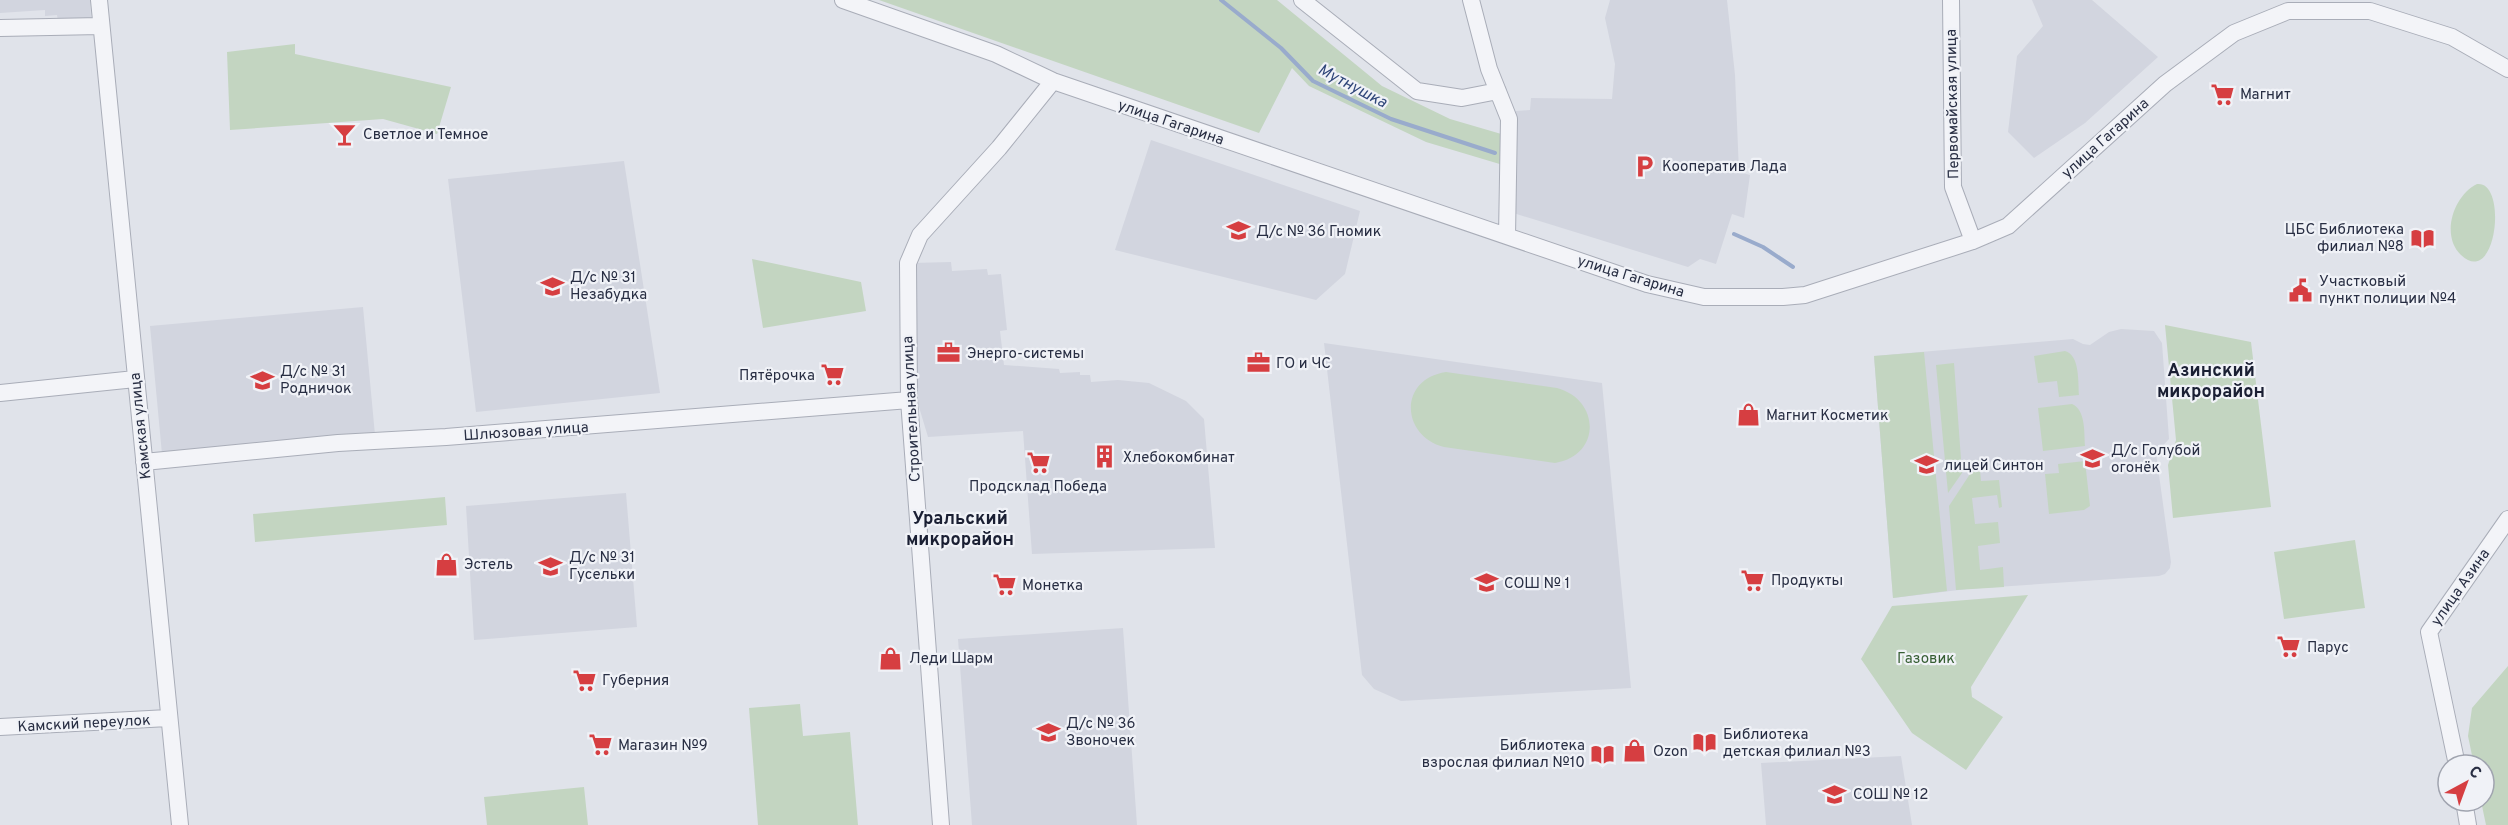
<svg xmlns="http://www.w3.org/2000/svg" width="2508" height="825" font-family="Overpass,sans-serif">
	<style>
		.built { fill: #d2d5df }
		.green { fill: #c3d5c1 }
		.lines { fill: none; stroke-linecap: round; stroke-linejoin: round }
		.stream { stroke: #99abcc; stroke-width: 4 }
		.minor-casing { stroke: #a9adb8; stroke-width: 18 }
		.minor { stroke: #f3f4f8; stroke-width: 16 }
		.labels { text-anchor: middle; stroke-width: 4.5; stroke-linejoin: round; paint-order: stroke }
		.poi-label { font-size: 15px; fill: #282e43; stroke: #f0f2f7; text-anchor: start }
		.street-label { font-size: 15px; fill: #282e43; stroke: #f0f2f7 }
		.park-label { font-size: 15px; fill: #375f34; stroke: #f0f2f7 }
		.water-label { font-size: 16px; font-style: italic; fill: #2f4679; stroke: #f0f2f7 }
		.quarter-label { font-size: 18px; font-weight: bold; fill: #1a1f33; stroke: #f0f2f7 }
	</style>
	<rect width="100%" height="100%" fill="#e0e3ea"/>
	<!-- built -->
	<path class="built" d="M0,0H90L91,18L58,21L57,15L45,16V10L0,13Z
		M1610,0H1727L1735,75L1739,172L1750,175L1744,218L1732,214L1716,264L1700,259L1688,267L1510,212L1516,111L1530,110L1531,98L1612,99L1615,64L1605,18Z
		M2032,0H2092L2158,57L2085,123L2034,158L2008,132L2017,56L2043,26Z
		M1151,140L1360,211L1345,274L1316,300L1115,250Z
		M624,161L660,393L476,412L448,179Z
		M951,262L952,271L987,269L988,275L1001,274L1007,330L1000,331L1004,365L1059,369L1060,373L1080,372V375H1090L1091,382L1118,380L1149,383L1186,401L1204,419L1215,548L1032,554L1023,431L928,437L916,397L912,263Z
		M363,307L375,435L162,454L150,326Z
		M2121,329L2154,331L2162,343L2169,439L2156,453L2171,562L2170,568L2165,574L2159,576L1967,589L1893,598L1874,356L2073,339L2083,344L2090,345L2109,332Z
		M1324,343L1602,383L1631,688L1401,701L1374,689L1362,675Z
		M626,493L637,627L474,640L466,506Z
		M1123,628L1137,825H972L958,639Z
		M1901,756L1912,825H1766L1761,763Z"/>
	<!-- green -->
	<path class="green" d="M879,0H1277L1382,86L1450,119L1515,138L1513,168L1426,142L1309,86L1292,68L1259,133Z
		M295,44V54L451,87L437,134L383,119L230,130L227,52Z
		M2477,184C2508,180 2497,289 2461,255C2440,235 2454,195 2477,184Z
		M752,259L861,282L866,311L763,328Z
		M2165,325L2251,342L2271,507L2173,518L2168,465L2176,440Z
		M2065,351C2080,355 2078,382 2079,395L2059,397L2057,381L2038,383L2034,356Z
		M1924,352L1947,591L1893,598L1874,356Z
		M1954,363L1962,473L1948,493L1936,365Z
		M1446,372L1557,388C1601,400 1601,456 1555,463L1444,447C1400,435 1399,379 1446,372Z
		M2072,404C2086,410 2084,433 2085,446L2043,451L2038,408Z
		M1979,460L1981,481L1999,480L2002,507L1999,508L1997,495L1972,498L1975,524L1998,522L2000,543L1978,546L1980,570L2003,567L2004,587L1956,590L1949,506L1970,474L1969,461Z
		M2085,461L2090,506L2084,510L2049,514L2045,474L2059,473L2058,464Z
		M445,497L447,525L255,542L253,514Z
		M2355,540L2365,608L2284,619L2274,552Z
		M2028,595L1971,687L1972,697L2003,717L1966,770L1912,733L1861,659L1892,606Z
		M2508,666V825H2486L2481,801H2484V765H2474L2468,736L2472,708Z
		M800,704L803,736L850,732L858,825H758L749,708Z
		M584,787L588,825H487L484,797Z"/>
	<g class="lines">
		<!-- stream -->
		<path class="stream" d="M1221,0L1281,48L1313,81L1391,119L1495,153
			M1734,234L1763,247L1793,267"/>
		<defs>
			<path id="minor" d="M99,0L180,825
				M843,0L996,54L1053,81L1647,284L1704,297H1783L1805,295L1973,241L2008,226L2165,84L2234,33L2288,11H2370L2452,37L2508,69
				M1302,0L1417,91L1462,98L1498,91
				M1471,0L1489,69L1509,119L1507,236
				M1951,0L1953,187L1973,241
				M0,28L100,26
				M0,393L135,379
				M144,462L338,443L446,437L909,400
				M0,727L168,718
				M2457,765L2429,632L2508,519
				M2464,801L2468,825
				M941,825L909,400L908,263L920,235L999,148L1053,81"/>
		</defs>
		<!-- minor casing -->
		<use href="#minor" class="minor-casing"/>
		<!-- minor -->
		<use href="#minor" class="minor"/>
	</g>
	<!-- icons -->
	<defs>
		<symbol id="supermarket-bare" viewBox="-9 -9 18 18"><path d="M-6-5.5h2.5l.6 2H6L4.5 2H-2.5L-4.4-4H-6ZM-1.5 3.2a1.3 1.3 0 1 0 .1 0ZM3 3.2a1.3 1.3 0 1 0 .1 0Z" fill="#d63e41" stroke="#f0f2f7" stroke-width="2.5" paint-order="stroke"/></symbol>
		<symbol id="bar-bare" viewBox="-9 -9 18 18"><path d="M-6-5H6L.8 .8V4.5H3.5V6h-7V4.5H-.8V.8Z" fill="#d63e41" stroke="#f0f2f7" stroke-width="2.5" paint-order="stroke"/></symbol>
		<symbol id="parking-bare" viewBox="-9 -9 18 18"><path d="M-3.5-5.5H1a3.5 3.5 0 0 1 0 7H-1V5.5H-3.5ZM-1-3.4V-.6H.8a1.4 1.4 0 0 0 0-2.8Z" fill="#d63e41" stroke="#f0f2f7" stroke-width="2.5" paint-order="stroke"/></symbol>
		<symbol id="school-bare" viewBox="-9 -9 18 18"><path d="M0-5L7-2L0 1L-7-2ZM-4 1L0 2.5L4 1V4Q0 6-4 4Z" fill="#d63e41" stroke="#f0f2f7" stroke-width="2.5" paint-order="stroke"/></symbol>
		<symbol id="library-bare" viewBox="-9 -9 18 18"><path d="M-6-4Q-3-5.5-.7-3.5V5Q-3 3-6 4ZM6-4Q3-5.5 .7-3.5V5Q3 3 6 4Z" fill="#d63e41" stroke="#f0f2f7" stroke-width="2.5" paint-order="stroke"/></symbol>
		<symbol id="civic-bare" viewBox="-9 -9 18 18"><path d="M-.6-6.5H3V-4.5H.6V-3L4-1V1h2V6H-6V1h2V-1L-.6-3ZM-1.2 2.5V6h2.4V2.5Z" fill="#d63e41" stroke="#f0f2f7" stroke-width="2.5" paint-order="stroke"/></symbol>
		<symbol id="office-bare" viewBox="-9 -9 18 18"><path d="M-6-3h4V-5.5h4V-3h4V5H-6ZM-1-4.5V-3h2v-1.5ZM-6 0V1H6V0Z" fill="#d63e41" stroke="#f0f2f7" stroke-width="2.5" paint-order="stroke"/></symbol>
		<symbol id="shop-bare" viewBox="-9 -9 18 18"><path d="M-5-2.5h2.3a2.7 3.5 0 0 1 5.4 0H5L5.5 6h-11ZM-1.5-2.5h3a1.5 2.3 0 0 0-3 0Z" fill="#d63e41" stroke="#f0f2f7" stroke-width="2.5" paint-order="stroke"/></symbol>
		<symbol id="building-bare" viewBox="-9 -9 18 18"><path d="M-4-6H4V6H1V3H-1V6H-4ZM-2.5-4.3h1.7v1.8h-1.7ZM.8-4.3h1.7v1.8H.8ZM-2.5-1h1.7V.8h-1.7ZM.8-1h1.7V.8H.8Z" fill="#d63e41" stroke="#f0f2f7" stroke-width="2.5" paint-order="stroke"/></symbol>
	</defs>
	<g fill-rule="evenodd">
		<use href="#supermarket-bare" x="2206" y="78" width="33" height="33"/>
		<use href="#bar-bare" x="328" y="118" width="33" height="33"/>
		<use href="#parking-bare" x="1628" y="150" width="33" height="33"/>
		<use href="#school-bare" x="1222" y="214" width="33" height="33"/>
		<use href="#library-bare" x="2406" y="222" width="33" height="33"/>
		<use href="#school-bare" x="536" y="270" width="33" height="33"/>
		<use href="#civic-bare" x="2284" y="274" width="33" height="33"/>
		<use href="#office-bare" x="932" y="336" width="33" height="33"/>
		<use href="#office-bare" x="1242" y="346" width="33" height="33"/>
		<use href="#supermarket-bare" x="816" y="358" width="33" height="33"/>
		<use href="#school-bare" x="246" y="364" width="33" height="33"/>
		<use href="#shop-bare" x="1732" y="398" width="33" height="33"/>
		<use href="#building-bare" x="1088" y="440" width="33" height="33"/>
		<use href="#school-bare" x="2076" y="442" width="33" height="33"/>
		<use href="#supermarket-bare" x="1022" y="446" width="33" height="33"/>
		<use href="#school-bare" x="1910" y="448" width="33" height="33"/>
		<use href="#shop-bare" x="430" y="548" width="33" height="33"/>
		<use href="#school-bare" x="534" y="550" width="33" height="33"/>
		<use href="#supermarket-bare" x="1736" y="564" width="33" height="33"/>
		<use href="#school-bare" x="1470" y="566" width="33" height="33"/>
		<use href="#supermarket-bare" x="988" y="568" width="33" height="33"/>
		<use href="#supermarket-bare" x="2272" y="630" width="33" height="33"/>
		<use href="#shop-bare" x="874" y="642" width="33" height="33"/>
		<use href="#supermarket-bare" x="568" y="664" width="33" height="33"/>
		<use href="#school-bare" x="1032" y="716" width="33" height="33"/>
		<use href="#library-bare" x="1688" y="726" width="33" height="33"/>
		<use href="#supermarket-bare" x="584" y="728" width="33" height="33"/>
		<use href="#shop-bare" x="1618" y="734" width="33" height="33"/>
		<use href="#library-bare" x="1586" y="738" width="33" height="33"/>
		<use href="#school-bare" x="1818" y="778" width="33" height="33"/>
	</g>
	<g class="labels">
		<!-- poi labels -->
		<g class="poi-label">
			<text x="2240" y="99">Магнит</text>
			<text x="363" y="139">Светлое и Темное</text>
			<text x="1662" y="171">Кооператив Лада</text>
			<text x="2404" y="234" text-anchor="end">ЦБС Библиотека<tspan x="2404" dy="17">филиал №8</tspan></text>
			<text x="1256" y="236">Д/с № 36 Гномик</text>
			<text x="570" y="282">Д/с № 31<tspan x="570" dy="17">Незабудка</tspan></text>
			<text x="2319" y="286">Участковый<tspan x="2319" dy="17">пункт полиции №4</tspan></text>
			<text x="967" y="358">Энерго-системы</text>
			<text x="1276" y="368">ГО и ЧС</text>
			<text x="280" y="376">Д/с № 31<tspan x="280" dy="17">Родничок</tspan></text>
			<text x="815" y="380" text-anchor="end">Пятёрочка</text>
			<text x="1766" y="420">Магнит Косметик</text>
			<text x="2111" y="455">Д/с Голубой<tspan x="2111" dy="17">огонёк</tspan></text>
			<text x="1123" y="462">Хлебокомбинат</text>
			<text x="1944" y="470">лицей Синтон</text>
			<text x="1038" y="491" text-anchor="middle">Продсклад Победа</text>
			<text x="569" y="562">Д/с № 31<tspan x="569" dy="17">Гусельки</tspan></text>
			<text x="464" y="569">Эстель</text>
			<text x="1771" y="585">Продукты</text>
			<text x="1504" y="588">СОШ № 1</text>
			<text x="1022" y="590">Монетка</text>
			<text x="2307" y="652">Парус</text>
			<text x="909" y="663">Леди Шарм</text>
			<text x="602" y="685">Губерния</text>
			<text x="1066" y="728">Д/с № 36<tspan x="1066" dy="17">Звоночек</tspan></text>
			<text x="1723" y="739">Библиотека<tspan x="1723" dy="17">детская филиал №3</tspan></text>
			<text x="618" y="750">Магазин №9</text>
			<text x="1585" y="750" text-anchor="end">Библиотека<tspan x="1585" dy="17">взрослая филиал №10</tspan></text>
			<text x="1653" y="756">Ozon</text>
			<text x="1853" y="799">СОШ № 12</text>
		</g>
		<!-- street labels -->
		<g class="street-label">
			<text transform="translate(1952 104) rotate(-91)" y="5">Первомайская улица</text>
			<text transform="translate(1171 122) rotate(19)" y="5">улица Гагарина</text>
			<text transform="translate(2105 138) rotate(-42)" y="5">улица Гагарина</text>
			<text transform="translate(1631 276) rotate(17)" y="5">улица Гагарина</text>
			<text transform="translate(911 409) rotate(-93)" y="5">Строительная улица</text>
			<text transform="translate(140 426) rotate(-96)" y="5">Камская улица</text>
			<text transform="translate(526 431) rotate(-4)" y="5">Шлюзовая улица</text>
			<text transform="translate(2460 587) rotate(-55)" y="5">улица Азина</text>
			<text transform="translate(84 723) rotate(-3)" y="5">Камский переулок</text>
		</g>
		<!-- park labels -->
		<g class="park-label">
			<text x="1926" y="663">Газовик</text>
		</g>
		<!-- water labels -->
		<g class="water-label">
			<text transform="translate(1353 85) rotate(28)" y="6">Мутнушка</text>
		</g>
		<!-- quarter labels -->
		<g class="quarter-label">
			<text x="2211" y="376">Азинский<tspan x="2211" dy="21">микрорайон</tspan></text>
			<text x="960" y="524">Уральский<tspan x="960" dy="21">микрорайон</tspan></text>
		</g>
	</g>
	<!-- north arrow -->
	<g transform="translate(2466 783) rotate(41)"><circle r="28" fill="#f0f2f7" stroke="#a0a4af" stroke-width="1.5"/>
	<path d="M0-4.5L10 22L0 15L-10 22Z" fill="#d63e41"/>
	<text y="-9" font-size="16" font-weight="bold" text-anchor="middle" fill="#282e43">С</text>
	</g>
</svg>
